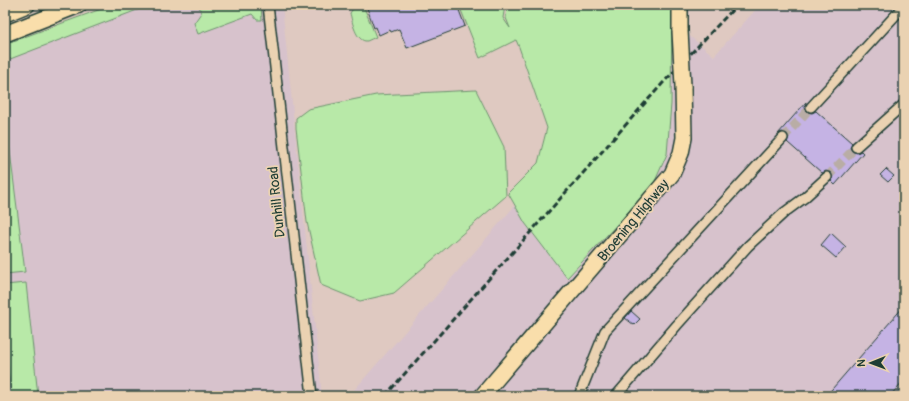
<svg xmlns="http://www.w3.org/2000/svg" width="909" height="401" font-family="Pangolin,sans-serif">
	<style>
		.built { fill: #d7c2cc }
		.green { fill: #b8e9a8; stroke: #6c936e }
		.building { fill: #c5b3e4; stroke: #1f3d34 }
		.lines { fill: none; stroke-linecap: round; stroke-linejoin: round }
		.minor-tunnel { stroke: #b9ada5; stroke-width: 9; stroke-dasharray: 9 4.5; stroke-linecap: butt }
		.minor-casing { stroke: #1f3d34; stroke-width: 12 }
		.primary-casing { stroke: #1f3d34; stroke-width: 18 }
		.minor { stroke: #ead2b2; stroke-width: 9 }
		.primary { stroke: #f9deab; stroke-width: 15 }
		.rail { stroke: #1f3d34; stroke-width: 3; stroke-dasharray: 6 3; stroke-linecap: butt }
		.primary-bridge-casing { stroke: #1f3d34; stroke-width: 18; stroke-linecap: butt }
		.primary-bridge { stroke: #f9deab; stroke-width: 15 }
		.labels { text-anchor: middle; stroke-width: 3.5; stroke-linejoin: round; paint-order: stroke }
		.street-label { font-size: 14px; fill: #1f3d34; stroke: #ead2b2 }
	</style>
	<rect width="100%" height="100%" fill="#dfc9c1"/>
	<filter id="ink" filterUnits="userSpaceOnUse"><feTurbulence type="fractalNoise" baseFrequency=".025" numOctaves="2"/><feDisplacementMap in="SourceGraphic" scale="8" xChannelSelector="R" yChannelSelector="G"/><feConvolveMatrix kernelMatrix="1 2 1 2 8 2 1 2 1" color-interpolation-filters="sRGB"/></filter>
	<g filter="url(#ink)">
		<!-- built -->
		<path class="built" d="M146,5H282L322,396H5V57Z
			M652,5L714,56L760,5H904V396H349L566,147Z"/>
		<!-- green -->
		<path class="green" d="M112,5H150L5,61V44Z
			M199,5H261L262,20H257L252,14L198,34L194,23L201,13Z
			M363,5L376,37C373,38 370,40 367,41C356,42 352,21 350,13L355,6Z
			M459,5H505L503,18L510,28L506,18L507,5H672L671,104L667,154L655,181L623,218L567,278L525,223L508,193L538,163L547,128L519,47L516,40L480,58Z
			M476,90L504,147L506,196L394,293L360,301L321,285L307,222L296,128V118L308,109L376,95Z
			M5,112L25,272L5,274Z
			M26,283L38,396H11L5,340V285Z"/>
		<!-- building -->
		<path class="building" d="M366,5H457L465,26L407,48L399,29L391,32L390,30L379,35L376,27L374,28Z
			M806,102L805,108L807,112L812,113L816,111L852,143L850,148L852,151L857,153L861,151L863,153L835,185L831,181L833,176L831,173L826,171L822,173L787,142L789,137L787,133L782,132L778,134Z
			M886,169L894,176L888,182L880,175Z
			M831,233L846,247L836,258L821,245Z
			M904,306V380L890,396H826Z
			M631,311L640,319L634,325L625,318Z"/>
		<g class="lines">
			<!-- minor-tunnel -->
			<path class="minor-tunnel" d="M783,138L811,107
				M827,177L856,147"/>
			<defs>
				<path id="minor" d="M268,5L312,396
					M811,107L904,6
					M856,147L904,104
					M579,396L605,331L783,138
					M616,396L677,325L748,246L785,212L804,198L827,177"/>
				<path id="primary" d="M680,5V31
					M5,14L27,5
					M5,34L79,5
					M482,396L672,174L681,153L684,138L683,86"/>
			</defs>
			<!-- minor casing -->
			<use href="#minor" class="minor-casing"/>
			<!-- primary casing -->
			<use href="#primary" class="primary-casing"/>
			<!-- minor -->
			<use href="#minor" class="minor"/>
			<!-- primary -->
			<use href="#primary" class="primary"/>
			<!-- rail -->
			<path class="rail" d="M385,396L662,84L737,5"/>
			<defs>
				<path id="primary-bridge" d="M680,31L683,86"/>
			</defs>
			<!-- primary-bridge casing -->
			<use href="#primary-bridge" class="primary-bridge-casing"/>
			<!-- primary-bridge -->
			<use href="#primary-bridge" class="primary-bridge"/>
		</g>
	</g>
	<g class="labels">
		<!-- street labels -->
		<g class="street-label">
			<text transform="translate(276 202) rotate(-96)" y="5">Dunhill Road</text>
			<text transform="translate(633 220) rotate(-50)" y="5">Broening Highway</text>
		</g>
	</g>
	<!-- margin -->
	<rect width="909" height="401" fill="none" stroke="#ead2b2" stroke-width="20"/>
	<rect x="10" y="10" width="889" height="381" fill="none" stroke="#1f3d34" stroke-width="1.5" filter="url(#ink)"/>
	<!-- north arrow -->
	<g transform="translate(871 363) rotate(269)" stroke="#ead2b2" stroke-width="3" paint-order="stroke">
	<path d="M0-3L7 15L0 10L-7 15Z" fill="#1f3d34"/>
	<text y="-6" font-size="11" font-weight="bold" text-anchor="middle" fill="#1f3d34">N</text>
	</g>
</svg>
